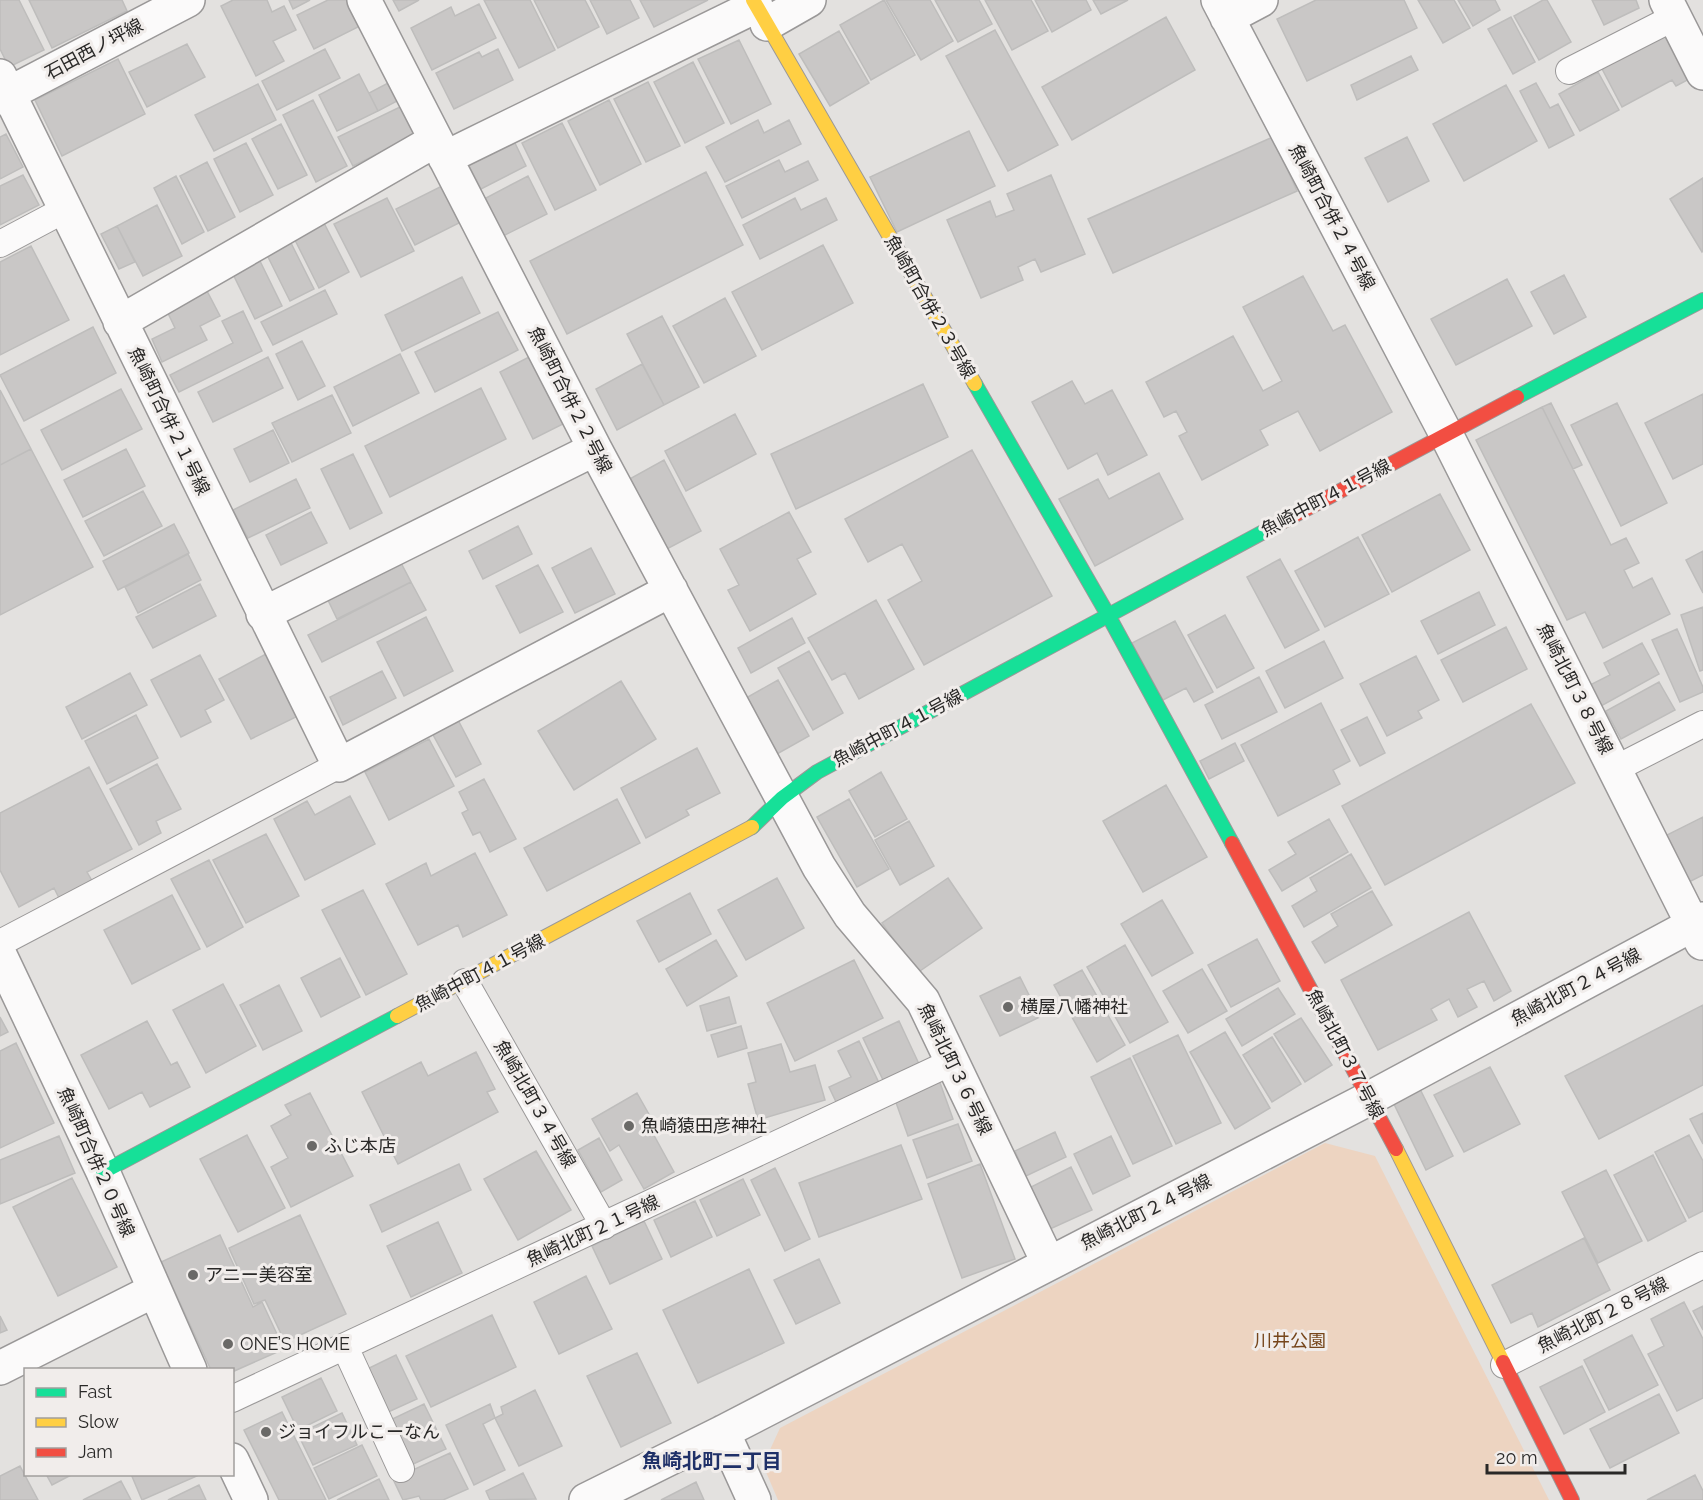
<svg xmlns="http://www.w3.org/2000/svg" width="1703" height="1500" font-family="Raleway,'Noto Sans JP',sans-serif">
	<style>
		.green { fill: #edd4c1 }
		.building { fill: #c9c7c6; stroke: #bebdbc; stroke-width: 1.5 }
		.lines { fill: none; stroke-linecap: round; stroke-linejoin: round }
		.lane-casing { stroke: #9a9898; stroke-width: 28 }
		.street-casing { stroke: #9a9898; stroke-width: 36 }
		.fast-casing { stroke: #9a9898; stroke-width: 16 }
		.slow-casing { stroke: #9a9898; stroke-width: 16 }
		.jam-casing { stroke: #9a9898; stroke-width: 16 }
		.lane { stroke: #fbfafa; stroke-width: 26 }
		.street { stroke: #fbfafa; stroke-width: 33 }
		.fast { stroke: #16e098; stroke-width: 14 }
		.slow { stroke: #ffcf43; stroke-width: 14 }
		.jam { stroke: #f24e42; stroke-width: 14 }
		.poi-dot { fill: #6a6967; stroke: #f1edeb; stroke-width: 2 }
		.labels { text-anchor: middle; stroke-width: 6; stroke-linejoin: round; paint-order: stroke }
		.street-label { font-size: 18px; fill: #292827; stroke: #f1edeb }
		.poi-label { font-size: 18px; fill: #292827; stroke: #f1edeb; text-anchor: start }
		.park-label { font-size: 18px; fill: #76461b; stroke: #f1edeb }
		.neighbourhood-label { font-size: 20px; font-weight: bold; fill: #1f3068; stroke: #f1edeb }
	</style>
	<rect width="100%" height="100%" fill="#e3e1df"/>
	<!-- green -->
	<path class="green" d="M1325,1143L1375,1156L1549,1500H778L763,1465L780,1428Z"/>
	<!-- building -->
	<path class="building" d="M0,0H19L44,50L9,67L0,49Z
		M29,0H122L127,11L52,48Z
		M233,0H267L272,12L284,6L296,30L273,41L284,61L256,76L221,6Z
		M289,0H310L293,9Z
		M328,0H347L360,26L314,49L297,15Z
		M393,0H419L399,11Z
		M484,0H530L555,50L519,68Z
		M534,0H585L599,27L558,48Z
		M590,0H630L639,18L607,34Z
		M640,0H708L654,27Z
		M884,0L915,55L871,80L840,25Z
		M886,0H930L953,41L921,60Z
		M935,0H979L992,24L958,42Z
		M985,0H1031L1048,31L1012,50Z
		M1035,0H1086L1091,10L1052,32Z
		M1093,0H1128L1101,14Z
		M1316,0H1404L1417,28L1307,81L1277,19Z
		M1418,0H1454L1470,28L1443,43Z
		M1458,0H1495L1500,10L1473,26Z
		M1543,0H1547L1571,42L1539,60L1514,16Z
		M1592,0H1636L1639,8L1604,25Z
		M479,4L496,38L432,70L411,28L451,7L455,16Z
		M1166,17L1195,70L1072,140L1042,87Z
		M1511,17L1535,62L1513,74L1488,29Z
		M1668,26L1695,76L1676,86L1672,80L1622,107L1599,63Z
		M995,30L1058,145L1008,171L946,56Z
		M839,31L869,83L830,106L799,54Z
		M739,40L771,104L731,124L698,59Z
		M187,44L205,77L147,107L129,72Z
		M325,49L340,78L277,110L262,81Z
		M498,49L513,80L454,109L436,73L479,52L482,57Z
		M1411,56L1418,70L1357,100L1351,85Z
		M118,59L145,114L62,156L35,100Z
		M693,62L724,123L685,143L654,82Z
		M1598,72L1619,110L1580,131L1559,94Z
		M359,74L378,111L337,131L319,95Z
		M390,82L399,100L378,111L369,93Z
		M648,82L680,146L646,162L614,99Z
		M1536,83L1550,108L1558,104L1574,135L1549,148L1520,91Z
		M258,84L276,120L214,151L195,115Z
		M1506,85L1537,141L1464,181L1433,124Z
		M313,100L347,166L316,182L283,115Z
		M609,100L641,164L600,185L568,121Z
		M402,106L416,135L353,166L338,137Z
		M758,120L764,133L789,120L801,144L725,182L706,147Z
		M562,123L596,190L555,210L522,143Z
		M281,124L307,175L278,189L252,139Z
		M969,131L995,186L897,232L870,177Z
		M6,134L23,167L0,179V137Z
		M1273,137L1297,191L1113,273L1088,219Z
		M1407,137L1429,181L1388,202L1365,158Z
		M513,139L526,166L481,189L467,162Z
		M246,143L273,195L240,212L214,159Z
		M779,160L785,172L808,161L818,180L742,218L726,186Z
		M207,162L235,217L208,231L180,176Z
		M706,172L743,245L567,334L530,261Z
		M23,175L39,205L0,225V186Z
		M1051,175L1085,254L1041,272L1035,259L1018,267L1023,280L981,298L947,220L990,201L996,217L1014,210L1007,194Z
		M176,176L204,232L182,244L154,188Z
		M528,176L547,214L503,236L484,199Z
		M1703,178V251L1702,252L1670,199Z
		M444,185L463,221L415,245L396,209Z
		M387,198L414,251L361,277L334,224Z
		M795,198L801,210L826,198L837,220L760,259L743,225Z
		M157,205L182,256L143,276L117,226Z
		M324,223L349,272L319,288L294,238Z
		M117,226L135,262L119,269L101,234Z
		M289,239L314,289L290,301L265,251Z
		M823,245L853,303L762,350L732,292Z
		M31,246L69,320L0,355V262Z
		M258,257L282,306L255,319L231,270Z
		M1564,275L1586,317L1554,334L1531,292Z
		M1303,276L1333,331L1345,325L1392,412L1320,451L1298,411L1260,430L1268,445L1202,480L1179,436L1187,432L1176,411L1164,417L1146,382L1233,336L1263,391L1282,381L1243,307Z
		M462,277L480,313L402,351L385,315Z
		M1507,279L1532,326L1456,365L1431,319Z
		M206,289L220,316L200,326L207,340L162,362L152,339L175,328L166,309Z
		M325,290L337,314L273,345L261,322Z
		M725,298L756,356L704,383L673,326Z
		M243,311L262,351L179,392L170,375L233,343L222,321Z
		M498,312L518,350L435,392L415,352Z
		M662,316L699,387L664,405L627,334Z
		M93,327L116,373L24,421L0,375Z
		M302,341L325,386L298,400L276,354Z
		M400,354L419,393L353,426L334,387Z
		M268,357L283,388L213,422L198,392Z
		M529,357L563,424L533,439L500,372Z
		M642,364L664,405L617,430L596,389Z
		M1072,381L1085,404L1112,390L1147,455L1108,475L1097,453L1068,469L1032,402Z
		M923,384L948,437L796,509L771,454Z
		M481,388L506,439L390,497L365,446Z
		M121,389L142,429L62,470L41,430Z
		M0,390L31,449L0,465Z
		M1703,394V464L1673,479L1645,423Z
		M332,395L351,433L292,462L272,423Z
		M1551,403L1582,465L1573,469L1542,407Z
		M1617,403L1667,503L1621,526L1571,425Z
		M1542,407L1611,545L1626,538L1639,563L1624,570L1633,588L1652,578L1670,614L1603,648L1585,612L1567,620L1476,440Z
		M735,414L756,454L686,491L665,451Z
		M273,430L289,463L250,482L234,449Z
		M31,449L93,567L0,615V465Z
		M126,449L145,486L83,517L64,480Z
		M972,450L1052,596L924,665L888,600L922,581L902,544L868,562L845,519Z
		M353,454L382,513L350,529L321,469Z
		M664,460L701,531L663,551L626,481Z
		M1159,473L1183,519L1095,566L1059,499L1098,479L1109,499Z
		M296,479L310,508L248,538L233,510Z
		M143,491L162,526L104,556L85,521Z
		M1440,494L1470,550L1392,592L1362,535Z
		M311,512L327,543L281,565L266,535Z
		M789,512L811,552L797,559L816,594L750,631L728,590L739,585L720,549Z
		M174,524L189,553L118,590L103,561Z
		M518,526L532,554L483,579L469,551Z
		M1358,537L1389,594L1325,627L1295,571Z
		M591,548L615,594L575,613L552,568Z
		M1703,551V593L1686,560Z
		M188,554L201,580L138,613L125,587Z
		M1280,559L1319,630L1285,648L1247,577Z
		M400,561L411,582L337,619L327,598Z
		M538,565L563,612L520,633L496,586Z
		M411,582L426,610L322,662L308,635Z
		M200,584L216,616L153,648L136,617Z
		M1479,592L1495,625L1438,654L1421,621Z
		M876,600L914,669L859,699L845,673L832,680L808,638Z
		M1703,607V670L1700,671L1681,615Z
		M1225,615L1254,668L1217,688L1188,635Z
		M426,617L453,671L404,696L377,642Z
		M792,618L805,643L751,673L738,648Z
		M1175,621L1213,692L1194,702L1186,688L1163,700L1132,643Z
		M1506,627L1527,669L1463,702L1441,660Z
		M1677,629L1703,687V692L1680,702L1652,640Z
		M1324,641L1343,678L1285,708L1266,671Z
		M1642,643L1659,674L1601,706L1590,685L1610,675L1604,663Z
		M809,651L843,713L813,730L778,668Z
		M266,654L298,716L251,739L219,679Z
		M200,655L224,700L205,710L211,722L181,737L151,680Z
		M1416,656L1439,700L1418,711L1422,718L1387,736L1360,684Z
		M382,671L396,698L343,725L330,697Z
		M130,673L147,705L82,739L66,707Z
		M1259,677L1277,712L1222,739L1205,705Z
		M778,680L809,736L777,754L746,698Z
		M621,681L656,739L574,790L538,731Z
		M1659,682L1675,710L1621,739L1606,711Z
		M1321,703L1350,761L1333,770L1340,784L1278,816L1241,745Z
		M1531,704L1575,783L1385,885L1342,806Z
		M136,715L158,758L107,784L85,741Z
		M1367,717L1385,753L1360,766L1341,730Z
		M457,718L481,764L456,777L431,731Z
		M429,739L454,786L389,820L365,772Z
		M1235,743L1244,761L1209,779L1200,761Z
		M697,748L720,793L686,810L689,815L646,838L621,788Z
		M157,764L181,809L156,821L161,833L139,845L110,789Z
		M89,767L132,849L87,872L95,886L62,904L54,888L19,907L0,870V813Z
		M881,772L907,819L875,837L849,791Z
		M484,779L516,839L490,852L480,832L473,835L462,813L468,810L459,792Z
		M1166,785L1207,857L1143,892L1103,821Z
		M350,796L375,844L305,880L274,819L307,801L315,815Z
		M617,799L640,843L547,891L524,848Z
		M849,799L889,869L857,887L817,817Z
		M1703,817V875L1689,882L1665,836Z
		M1329,819L1348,852L1282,891L1269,870L1296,854L1288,842Z
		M909,821L934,866L900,885L875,840Z
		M266,834L299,896L246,923L213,860Z
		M475,853L507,915L463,937L458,925L418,945L386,884L426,863L431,876Z
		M1351,854L1371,888L1304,927L1292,906L1317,891L1310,878Z
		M209,860L243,927L207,947L171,879Z
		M777,878L804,928L746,960L718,910Z
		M948,878L982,928L917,973L882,923Z
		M363,890L407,974L366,995L322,910Z
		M1372,891L1392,925L1325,963L1312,942L1338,926L1331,914Z
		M690,893L711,934L659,962L637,921Z
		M172,895L200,949L132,984L104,930Z
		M1162,900L1193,953L1152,976L1121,924Z
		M1469,912L1511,991L1494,1001L1484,981L1467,989L1477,1007L1458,1017L1449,999L1431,1009L1437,1020L1378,1050L1341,980Z
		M1257,939L1280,981L1231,1007L1208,965Z
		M716,940L737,976L687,1006L666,969Z
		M1125,945L1168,1022L1130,1043L1087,967Z
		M340,958L360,997L321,1017L301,978Z
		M854,960L883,1018L795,1061L767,1003Z
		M1202,969L1227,1011L1188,1033L1163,991Z
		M1082,970L1125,1045L1097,1062L1054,985Z
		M1020,977L1040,1017L1000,1036L980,996Z
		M223,984L256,1046L206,1073L173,1010Z
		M279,985L302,1031L263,1050L240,1005Z
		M1278,988L1295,1014L1242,1046L1226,1019Z
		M729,997L736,1023L707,1031L700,1006Z
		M1703,1005V1085L1599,1139L1565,1076Z
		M0,1017L8,1032L0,1036Z
		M1301,1018L1332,1065L1305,1082L1274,1034Z
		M147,1021L171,1065L177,1062L190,1087L150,1107L142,1092L109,1109L81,1055Z
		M899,1021L920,1066L884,1082L863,1038Z
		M741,1026L747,1048L718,1057L711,1035Z
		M1225,1032L1270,1108L1235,1129L1190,1052Z
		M1178,1035L1221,1123L1176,1144L1133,1056Z
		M1272,1037L1301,1084L1272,1102L1243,1055Z
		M859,1041L880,1085L838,1106L829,1087L851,1077L838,1051Z
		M16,1043L54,1123L0,1148V1051Z
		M781,1044L790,1072L815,1065L825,1100L758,1120L748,1084L756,1082L748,1053Z
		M476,1052L495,1089L487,1092L498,1112L398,1164L362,1092L421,1062L428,1076Z
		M1130,1058L1172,1146L1133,1164L1091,1077Z
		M1490,1067L1520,1124L1464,1152L1434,1095Z
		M939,1080L953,1119L908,1136L894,1097Z
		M1420,1089L1453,1156L1426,1170L1393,1102Z
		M310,1093L353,1176L291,1207L271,1167L288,1158L271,1126L291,1115L285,1105Z
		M637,1093L655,1125L650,1128L674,1172L644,1189L619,1145L610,1151L592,1119Z
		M1703,1113V1144L1690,1119Z
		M958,1124L972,1161L927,1178L913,1140Z
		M1055,1132L1066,1157L1026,1176L1015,1151Z
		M247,1135L285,1208L238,1232L200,1159Z
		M1689,1135L1703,1161V1211L1689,1218L1655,1152Z
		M59,1136L75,1173L0,1204V1160Z
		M1111,1136L1130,1176L1093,1194L1074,1154Z
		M599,1138L622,1180L601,1192L578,1150Z
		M901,1145L922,1199L819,1237L799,1183Z
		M536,1151L571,1210L518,1240L484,1179Z
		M1653,1155L1686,1221L1648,1241L1614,1175Z
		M459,1164L471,1190L382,1232L370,1205Z
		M980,1164L1015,1259L962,1278L928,1184Z
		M1071,1167L1092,1210L1050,1229L1031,1187Z
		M775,1168L810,1239L785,1251L751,1180Z
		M1606,1170L1642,1241L1598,1263L1562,1192Z
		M72,1178L117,1267L58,1296L13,1207Z
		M743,1179L760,1215L717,1236L700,1200Z
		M695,1201L712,1237L671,1257L654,1220Z
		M300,1215L346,1314L285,1342L265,1300L254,1304L229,1248Z
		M644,1221L662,1259L610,1284L592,1246Z
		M438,1222L462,1273L411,1297L387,1246Z
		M220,1235L253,1307L262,1302L284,1349L232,1372V1370H211L161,1262Z
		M1584,1238L1610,1290L1538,1327L1532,1313L1511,1323L1492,1285Z
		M819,1259L840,1303L796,1324L774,1280Z
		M749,1269L784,1343L698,1383L663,1310Z
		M586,1276L612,1329L559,1354L534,1302Z
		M1684,1302L1703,1339V1398L1677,1411L1648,1354L1664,1346L1651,1319Z
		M1703,1306V1330L1693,1311Z
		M492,1315L516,1367L431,1407L406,1356Z
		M0,1316L7,1330L0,1333Z
		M1632,1335L1658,1385L1609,1410L1584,1360Z
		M637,1353L671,1423L621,1447L587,1376Z
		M396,1355L417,1399L386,1413L365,1370Z
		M1582,1366L1605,1412L1564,1434L1540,1387Z
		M321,1378L337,1411L298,1430L282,1397Z
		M535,1390L562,1446L519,1466L495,1418L503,1414L501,1407Z
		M1659,1394L1679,1433L1610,1468L1590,1429Z
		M424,1404L446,1449L409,1466L388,1421Z
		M490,1404L495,1418L483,1424L505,1470L474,1485L446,1425Z
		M282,1412L326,1500H279L244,1430Z
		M342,1413L357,1445L313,1465L298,1434Z
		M362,1445L377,1476L329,1499L314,1468Z
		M450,1453L468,1489L443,1500H421L419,1496L403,1500L393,1479Z
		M20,1466L38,1500H0V1476Z
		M523,1473L536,1499L490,1500L486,1491Z
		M46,1474H73L52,1485Z
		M131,1474H196L197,1476L142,1500Z
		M1695,1475L1703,1491V1500H1647Z
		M379,1479L389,1500H337Z
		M121,1481L131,1500H83Z
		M696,1482L704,1500H661Z
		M199,1485L206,1500H168Z"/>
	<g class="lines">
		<defs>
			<path id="lane" d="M1569,71L1675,17
				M0,244L64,210
				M1615,769L1703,724
				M0,943L339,765
				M465,982L604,1226
				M345,1347L401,1469
				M1504,1365L1703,1265
				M232,1399L954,1061"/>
			<path id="street" d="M364,0L595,449L819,867L850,915L923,1001L1048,1262
				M1218,0L1446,434L1702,943
				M1666,0L1703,73
				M1227,18L1261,0
				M767,24L809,0
				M0,76L339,765L671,590
				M0,98L188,0
				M445,158L756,6
				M120,322L436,140
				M263,614L595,449
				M0,955L103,1172L190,1370
				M0,1368L153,1291
				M723,1432L754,1500
				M232,1460L251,1500
				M586,1500L723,1432L1370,1098L1703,919"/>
			<path id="fast" d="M975,384L1108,615L1232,843
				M1517,397L1703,300
				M752,827L782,798L817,772L1280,523
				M103,1172L397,1016"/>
			<path id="slow" d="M753,0L975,384
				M397,1016L752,827
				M1396,1149L1503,1362"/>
			<path id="jam" d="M1280,523L1517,397
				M1232,843L1396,1149
				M1503,1362L1572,1500"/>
		</defs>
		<!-- lane casing -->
		<use href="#lane" class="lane-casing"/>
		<!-- street casing -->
		<use href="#street" class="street-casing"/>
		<!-- fast casing -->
		<use href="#fast" class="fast-casing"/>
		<!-- slow casing -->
		<use href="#slow" class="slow-casing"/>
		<!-- jam casing -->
		<use href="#jam" class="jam-casing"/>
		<!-- lane -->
		<use href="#lane" class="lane"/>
		<!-- street -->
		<use href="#street" class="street"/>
		<!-- fast -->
		<use href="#fast" class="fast"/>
		<!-- slow -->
		<use href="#slow" class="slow"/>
		<!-- jam -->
		<use href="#jam" class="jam"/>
	</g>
	<!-- markers -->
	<g class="poi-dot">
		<circle cx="1008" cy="1007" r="6"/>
		<circle cx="629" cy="1126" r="6"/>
		<circle cx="312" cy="1146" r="6"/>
		<circle cx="193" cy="1275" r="6"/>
		<circle cx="228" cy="1344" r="6"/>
		<circle cx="266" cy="1432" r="6"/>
	</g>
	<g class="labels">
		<!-- street labels -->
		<g class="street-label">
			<text transform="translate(94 49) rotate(-28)" y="6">石田西ノ坪線</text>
			<text transform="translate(1332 217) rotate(62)" y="6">魚崎町合併２４号線</text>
			<text transform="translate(930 307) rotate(60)" y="6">魚崎町合併２３号線</text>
			<text transform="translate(570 400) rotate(63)" y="6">魚崎町合併２２号線</text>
			<text transform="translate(169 421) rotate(64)" y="6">魚崎町合併２１号線</text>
			<text transform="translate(1326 498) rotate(-28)" y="6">魚崎中町４１号線</text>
			<text transform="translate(1575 689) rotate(63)" y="6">魚崎北町３８号線</text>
			<text transform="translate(898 728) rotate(-28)" y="6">魚崎中町４１号線</text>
			<text transform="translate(480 973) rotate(-28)" y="6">魚崎中町４１号線</text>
			<text transform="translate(1576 987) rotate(-28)" y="6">魚崎北町２４号線</text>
			<text transform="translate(1345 1054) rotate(62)" y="6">魚崎北町３７号線</text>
			<text transform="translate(955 1069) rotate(64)" y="6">魚崎北町３６号線</text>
			<text transform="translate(535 1104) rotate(60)" y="6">魚崎北町３４号線</text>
			<text transform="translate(96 1162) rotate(66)" y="6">魚崎町合併２０号線</text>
			<text transform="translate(1146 1212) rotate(-27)" y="6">魚崎北町２４号線</text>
			<text transform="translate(593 1231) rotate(-25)" y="6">魚崎北町２１号線</text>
			<text transform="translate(1603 1315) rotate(-27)" y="6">魚崎北町２８号線</text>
		</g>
		<!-- poi labels -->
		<g class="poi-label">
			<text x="1020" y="1013">横屋八幡神社</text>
			<text x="641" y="1132">魚崎猿田彦神社</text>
			<text x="324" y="1152">ふじ本店</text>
			<text x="205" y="1281">アニー美容室</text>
			<text x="240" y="1350">ONE’S HOME</text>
			<text x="278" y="1438">ジョイフルこーなん</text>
		</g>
		<!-- park labels -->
		<g class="park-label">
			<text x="1290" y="1347">川井公園</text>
		</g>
		<!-- neighbourhood labels -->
		<g class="neighbourhood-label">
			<text x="712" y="1468">魚崎北町二丁目</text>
		</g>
	</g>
	<!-- legend -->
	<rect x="24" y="1368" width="210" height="108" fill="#f1edeb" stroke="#a19e9d" stroke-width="1.5"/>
	<rect x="36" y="1388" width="30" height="9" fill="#16e098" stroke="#a19e9d" stroke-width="1.5"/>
	<text x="78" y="1398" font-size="18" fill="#292827">Fast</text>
	<rect x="36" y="1418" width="30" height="9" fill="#ffcf43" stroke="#a19e9d" stroke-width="1.5"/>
	<text x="78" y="1428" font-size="18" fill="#292827">Slow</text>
	<rect x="36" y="1448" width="30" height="9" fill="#f24e42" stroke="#a19e9d" stroke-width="1.5"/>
	<text x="78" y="1458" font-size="18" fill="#292827">Jam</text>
	<!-- scale -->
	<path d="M1487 1464v9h138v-9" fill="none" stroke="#292827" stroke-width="3"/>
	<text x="1496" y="1464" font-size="18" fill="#292827" stroke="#f1edeb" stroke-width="4.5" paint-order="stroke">20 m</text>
</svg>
